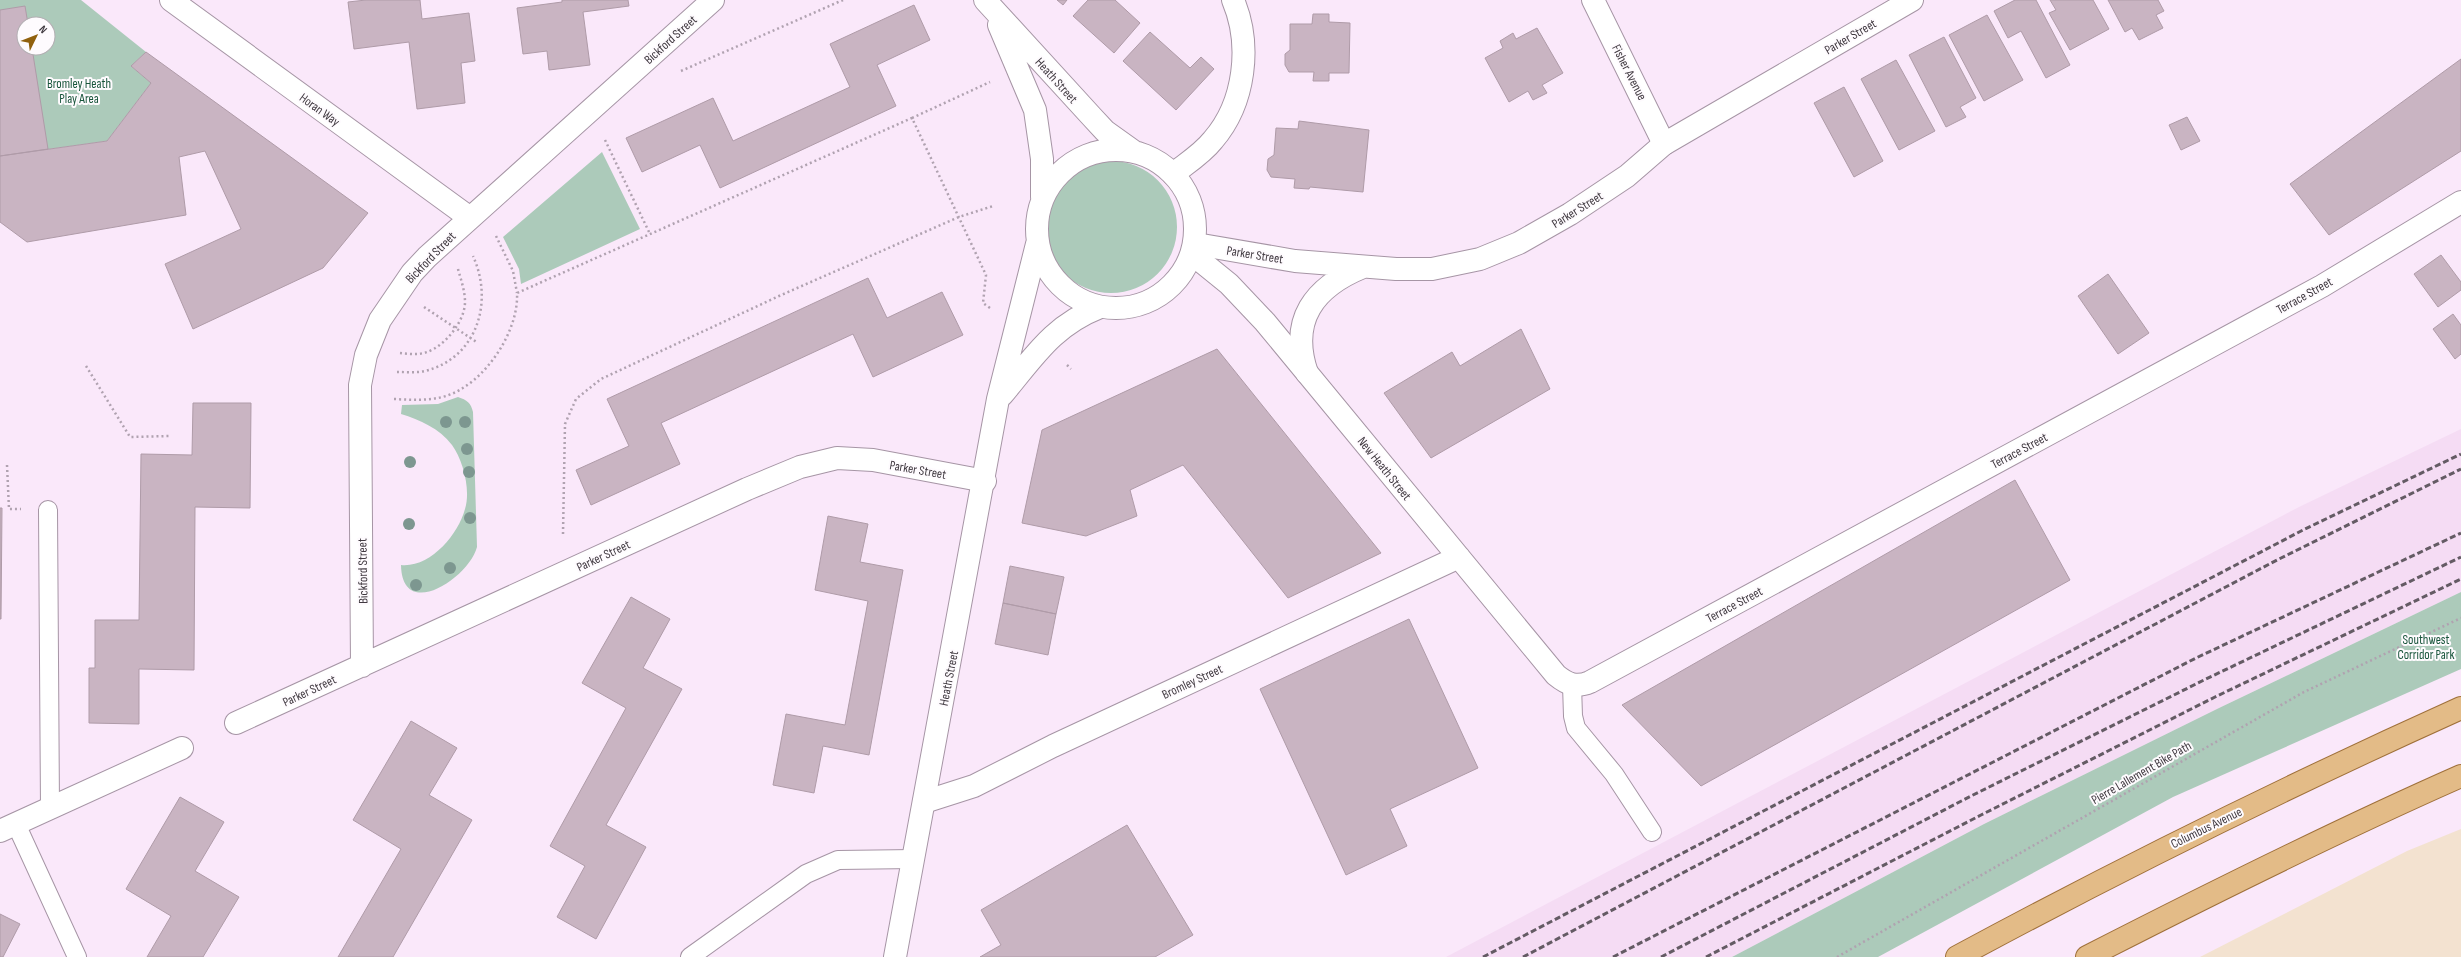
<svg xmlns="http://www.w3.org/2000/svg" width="2461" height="957" font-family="'Sofia Sans Condensed',sans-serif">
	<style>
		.built { fill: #f5dcf4 }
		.education { fill: #f3e2d0 }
		.green { fill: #accaba; fill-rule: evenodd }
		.building { fill: #c9b4c2; stroke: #af9ba8 }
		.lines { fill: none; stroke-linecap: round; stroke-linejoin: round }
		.lane-casing { stroke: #a695a5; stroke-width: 20 }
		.street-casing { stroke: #a695a5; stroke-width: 24 }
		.secondary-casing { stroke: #a695a5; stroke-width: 24 }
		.primary-casing { stroke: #9f703a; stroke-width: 24 }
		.path { stroke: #b0a2b0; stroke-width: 2.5; stroke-dasharray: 2 3; stroke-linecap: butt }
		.lane { stroke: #fff; stroke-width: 18 }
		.street { stroke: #fff; stroke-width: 22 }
		.secondary { stroke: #fff; stroke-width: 22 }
		.primary { stroke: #e3bb87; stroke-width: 22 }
		.rail { stroke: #645b64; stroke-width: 3; stroke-dasharray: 6 3; stroke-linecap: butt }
		.tree { fill: #7d9790 }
		.labels { text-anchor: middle; stroke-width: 4; stroke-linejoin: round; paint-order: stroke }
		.street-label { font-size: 13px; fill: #413a41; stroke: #fefbfe }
		.park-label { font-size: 13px; fill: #17543a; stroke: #fefbfe }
	</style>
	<rect width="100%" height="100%" fill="#fae8fa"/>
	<!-- built -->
	<path class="built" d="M2461,429V592L2219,708L1984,824L1732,957H1446L2299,507Z"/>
	<!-- education -->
	<path class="education" d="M2461,829V957H2200L2407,851Z"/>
	<!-- green -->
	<path class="green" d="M0,0H81L146,52L131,66L151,83L107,141L0,156ZM24,24H48V48H24Z
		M602,152L640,229L521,284L519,269L503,237Z
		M1045 227a66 66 0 1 1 132 0a66 66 0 1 1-132 0Z
		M458,397C467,400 471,403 473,412L477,547C469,578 402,622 401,565C430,568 458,535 465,509C471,490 463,460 452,445C439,428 420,420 401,414L402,405L438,404Z
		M2461,592V669L2173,797L1878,957H1732L1984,824L2219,708Z"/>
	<!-- building -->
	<path class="building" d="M366,0H420L422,19L469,13L475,61L461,63L465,103L417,109L409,42L354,49L348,2Z
		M562,0H628L629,6L583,12L590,65L549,70L547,51L523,54L517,8L562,2Z
		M1057,0H1067L1063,5Z
		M1088,0H1115L1140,23L1114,53L1073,16Z
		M2015,0H2036L2070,65L2046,78L2021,31L2008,38L1994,11Z
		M2050,0H2093L2109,29L2070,50L2049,13L2056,10Z
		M2108,0H2158L2164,11L2156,15L2163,28L2139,40L2132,28L2125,32Z
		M914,5L930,40L877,65L896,106L720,188L700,145L642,172L626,138L713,98L733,141L850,87L830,44Z
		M25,6L28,24H24V48H32L48,149L0,156V10Z
		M1313,14H1329V22L1350,23L1349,73H1329V81H1313L1314,72H1289L1285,65V54L1290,50V24H1312Z
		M1987,15L2023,80L1984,101L1949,35Z
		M1537,28L1563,73L1542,85L1547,93L1533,100L1528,91L1509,102L1485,58L1503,48L1500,41L1513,33L1516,39Z
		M1150,32L1190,68L1201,57L1214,69L1176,110L1123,61Z
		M1944,37L1976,98L1960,107L1966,117L1946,127L1909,55Z
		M146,52L368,213L323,268L193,329L165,264L241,229L205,151L179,157L186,215L27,242L0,222V156L107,141L151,83L131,66Z
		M2461,59V151L2329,235L2290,184Z
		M1896,60L1935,131L1899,150L1861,79Z
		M1844,87L1883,161L1854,177L1814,103Z
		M2187,117L2200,141L2181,150L2169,125Z
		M1299,121L1369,130L1363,192L1310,187L1309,189L1294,188L1295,179L1271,177L1267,170L1268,159L1274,155L1276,128L1298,129Z
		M2441,255L2461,282V290L2438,307L2414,274Z
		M2108,274L2149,333L2118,354L2078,296Z
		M868,278L887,318L942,292L963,335L873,377L853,334L661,423L680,464L591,505L576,470L629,446L607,399Z
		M2453,314L2461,325V354L2455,359L2433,329Z
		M1521,329L1550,389L1431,458L1384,393L1452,352L1460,366Z
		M1217,349L1381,553L1288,598L1183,465L1130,490L1137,516L1086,536L1022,523L1042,430Z
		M193,403H251L250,508L195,507L194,670L139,669V724L89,723V668H95V620H139L141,454L192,455Z
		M2015,480L2070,580L1701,786L1622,705Z
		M0,508H2L1,619H0Z
		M828,516L868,524L860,562L903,570L869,755L823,746L814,793L773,785L786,714L845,725L868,601L815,590Z
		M1010,566L1064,577L1056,614L1003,603Z
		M631,597L670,619L643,668L682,689L606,825L646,847L596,939L557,917L585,866L550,846L626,708L582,683Z
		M1003,603L1056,614L1048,655L995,644Z
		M1409,619L1478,768L1390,809L1407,846L1346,875L1260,689Z
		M411,721L457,748L429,795L472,820L393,957H338L401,849L353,820Z
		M180,797L224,822L195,871L239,897L203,957H147L171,916L126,889Z
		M1127,825L1193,935L1155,957H980L1001,945L981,910Z
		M0,914L20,924L3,957H0Z"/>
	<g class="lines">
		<defs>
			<path id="lane" d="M48,510L50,809
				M1572,685L1573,716L1576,728L1614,774L1652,832
				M16,824L77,957
				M690,957L806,874L838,860L914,859"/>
			<path id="street" d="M171,0L470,218
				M1593,0L1664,144
				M1173,174C1187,163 1202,154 1213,140C1245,103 1252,45 1233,0
				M1192,254L1229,284L1265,322L1556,675C1567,684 1576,688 1590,682L2322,286L2461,202
				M362,666L360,385L366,355L380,320L412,273L427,257L713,0
				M236,723L747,489L800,467L837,458L873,460L985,481
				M924,802L974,786L1053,746L1459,557
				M0,831L182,748"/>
			<path id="secondary" d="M985,0L1092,117L1105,131L1133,151
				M999,25L1035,110L1042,159V197
				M1037 229a79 79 0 1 1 158 0a79 79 0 1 1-158 0Z
				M1196,244L1295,261L1396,269H1432L1480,259L1519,243L1570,214L1627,176L1664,144L1912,0
				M1307,373C1289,320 1314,287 1363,267
				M1002,395C1034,357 1052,326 1100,307
				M895,957L998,399L1037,244"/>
			<path id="primary" d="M1957,957C2122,868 2290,785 2461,708
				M2087,957C2210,894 2334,832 2461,776"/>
		</defs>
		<!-- lane casing -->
		<use href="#lane" class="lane-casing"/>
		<!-- street casing -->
		<use href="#street" class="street-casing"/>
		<!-- secondary casing -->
		<use href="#secondary" class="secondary-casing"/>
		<!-- primary casing -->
		<use href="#primary" class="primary-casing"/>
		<!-- path -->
		<path class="path" d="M681,71L843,0
			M912,118L990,82
			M605,140L650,234
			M496,236L513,271L517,293
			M424,307L478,343
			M400,353C409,354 419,355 427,352C445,346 465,321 465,302C465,291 461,280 458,269
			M1067,365L1071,369
			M86,366L130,437L171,436
			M397,372C406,372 416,373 425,371C477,358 494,302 473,256
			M394,399C412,400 429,401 446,396C484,384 519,332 517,293L912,118L986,275L983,303L990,308
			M7,465L9,509H21
			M563,534L565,424L576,399L601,379L779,296L959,217L993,206
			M1837,957L2304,692L2461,618"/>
		<!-- lane -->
		<use href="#lane" class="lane"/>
		<!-- street -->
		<use href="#street" class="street"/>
		<!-- secondary -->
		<use href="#secondary" class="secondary"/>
		<!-- primary -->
		<use href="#primary" class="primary"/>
		<!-- rail -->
		<path class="rail" d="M1483,957L2305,529L2461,454
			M1523,957L2277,560L2461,469
			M1613,957L2196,658L2461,533
			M1661,957L1971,796L2206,679L2461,557
			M1706,957L1981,815L2215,697L2461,579"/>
	</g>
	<!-- trees -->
	<g class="tree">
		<circle cx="446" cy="422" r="6"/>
		<circle cx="465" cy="422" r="6"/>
		<circle cx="467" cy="449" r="6"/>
		<circle cx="410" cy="462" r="6"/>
		<circle cx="469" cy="472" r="6"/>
		<circle cx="470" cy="518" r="6"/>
		<circle cx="409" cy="524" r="6"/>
		<circle cx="450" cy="568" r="6"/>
		<circle cx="416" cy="585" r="6"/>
	</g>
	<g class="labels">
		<!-- street labels -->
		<g class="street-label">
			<text transform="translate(1850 36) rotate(-30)" y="5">Parker Street</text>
			<text transform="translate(670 39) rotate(-42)" y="5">Bickford Street</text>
			<text transform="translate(1630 72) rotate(63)" y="5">Fisher Avenue</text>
			<text transform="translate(1057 80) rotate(48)" y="5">Heath Street</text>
			<text transform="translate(320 109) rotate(36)" y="5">Horan Way</text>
			<text transform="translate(1577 209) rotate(-32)" y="5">Parker Street</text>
			<text transform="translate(1255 254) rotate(9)" y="5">Parker Street</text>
			<text transform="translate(430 257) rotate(-46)" y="5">Bickford Street</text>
			<text transform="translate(2304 295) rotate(-29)" y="5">Terrace Street</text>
			<text transform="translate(2019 450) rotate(-28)" y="5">Terrace Street</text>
			<text transform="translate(1385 468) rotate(51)" y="5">New Heath Street</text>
			<text transform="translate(918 469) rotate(10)" y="5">Parker Street</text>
			<text transform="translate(603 555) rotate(-25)" y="5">Parker Street</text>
			<text transform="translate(362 571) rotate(-91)" y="5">Bickford Street</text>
			<text transform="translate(1734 604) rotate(-28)" y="5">Terrace Street</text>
			<text transform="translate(948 678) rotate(-79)" y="5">Heath Street</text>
			<text transform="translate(1192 681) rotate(-25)" y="5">Bromley Street</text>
			<text transform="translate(309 690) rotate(-25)" y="5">Parker Street</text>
			<text transform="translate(2141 772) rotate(-30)" y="5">Pierre Lallement Bike Path</text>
			<text transform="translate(2206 827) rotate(-26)" y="5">Columbus Avenue</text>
		</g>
		<!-- park labels -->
		<g class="park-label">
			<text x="79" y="88">Bromley Heath<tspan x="79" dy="15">Play Area</tspan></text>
			<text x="2426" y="644">Southwest<tspan x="2426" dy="15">Corridor Park</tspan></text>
		</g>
	</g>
	<!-- north arrow -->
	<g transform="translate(36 36) rotate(47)"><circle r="19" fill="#fefbfe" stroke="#b2aeb2"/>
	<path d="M0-3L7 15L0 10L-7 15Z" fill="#91610e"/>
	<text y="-6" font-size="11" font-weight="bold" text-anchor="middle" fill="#413a41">N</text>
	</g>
</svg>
